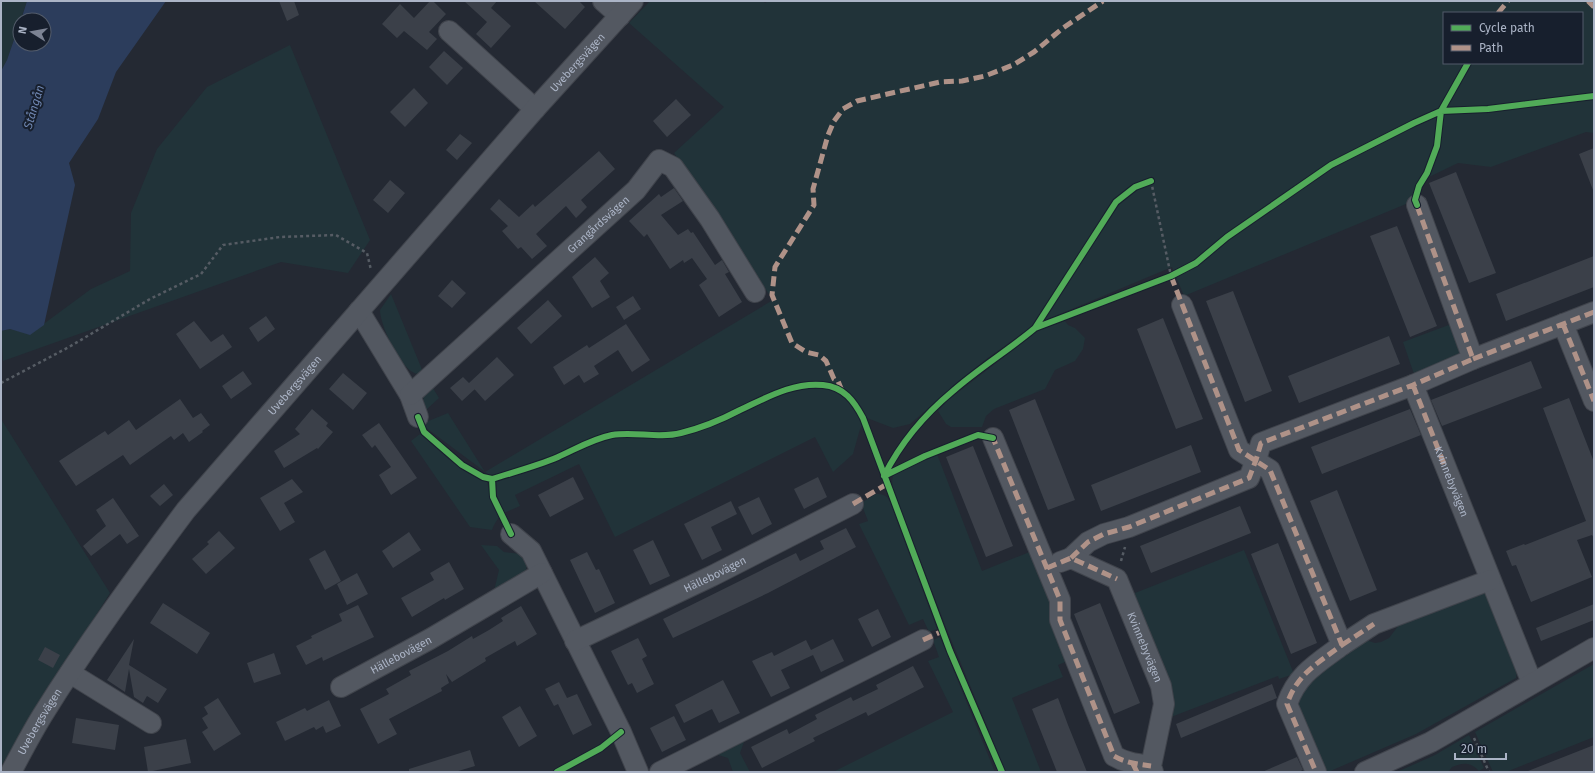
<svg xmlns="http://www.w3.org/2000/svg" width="1595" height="773" font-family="'Fira Sans',sans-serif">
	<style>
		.green { fill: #213339; fill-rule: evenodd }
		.water { fill: #2c3d5c }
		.building { fill: #3b4049 }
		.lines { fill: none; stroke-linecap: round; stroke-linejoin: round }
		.street-casing { stroke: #40444c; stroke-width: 22 }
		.path { stroke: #565c64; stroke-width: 2.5; stroke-dasharray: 3 3; stroke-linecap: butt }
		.street { stroke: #535861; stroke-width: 20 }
		.quiet { stroke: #af9288; stroke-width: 5; stroke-dasharray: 10 5; stroke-linecap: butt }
		.cycleway-casing { stroke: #171f2d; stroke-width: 8 }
		.cycleway { stroke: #51ab58; stroke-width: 6 }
		.labels { text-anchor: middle; stroke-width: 4; stroke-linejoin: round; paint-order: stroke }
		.street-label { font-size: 11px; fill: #abb4c6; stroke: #171f2d }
		.water-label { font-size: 12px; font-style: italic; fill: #7087b2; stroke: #171f2d }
	</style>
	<rect width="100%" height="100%" fill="#242933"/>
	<!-- green -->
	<path class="green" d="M1,1H27L7,60L1,71Z
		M650,1H763L765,3L768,1H1594V133L1586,132L1491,167L1458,163L1427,178L1406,204L1184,296L1172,267L1034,325L985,360L910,424L893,428L867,418L860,429L853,454L833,472L815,437L615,537L579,464L515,495L520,506L504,513L497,496L496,480L425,427L426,422L448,413L485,472L773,300L674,153L724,107L629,23ZM1444,13H1582V63H1444Z
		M290,45L370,240L348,273L281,262L3,361L1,331L10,329L30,334L91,289L130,271L131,213L157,149L207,87Z
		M391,294L423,372L419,374C402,374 380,325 380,310Z
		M1065,321L1068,325L1075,328L1085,338L1083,349L1075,361L1055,370L1045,389L994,409L986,416L982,427H951L946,424L938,411L948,400L1039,330Z
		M1454,323L1462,355L1415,377L1403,342Z
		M431,385L439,398L426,410L424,405L423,395Z
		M1,419L110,593L1,766Z
		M420,434C440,451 461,473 487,482L492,503L499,517L494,525L492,530L470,527L411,441Z
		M937,454L982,571L1032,551L1053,603L1070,660L1058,665L1063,677L1012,698L1041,772H1006L945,625L893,489C892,482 891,477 896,471Z
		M876,494C883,494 887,495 890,502L937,629L929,632L923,619L909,625L859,524L868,521L861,503Z
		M481,545L497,546L504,552L521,554L527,566L524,576L493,595L499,570Z
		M1244,550L1294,674L1279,679L1278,676L1171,717L1136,601L1135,593Z
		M1478,592L1485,594L1491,598L1517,670L1516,678L1416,734L1328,772H1321C1312,751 1290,712 1299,690L1363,639L1375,643L1381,642L1389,638L1402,621Z
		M940,637L995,772H833L953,712L928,661L939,657L933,640Z
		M1594,664V737L1506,772H1493L1475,732Z
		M1469,735L1484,768L1479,771C1471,762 1463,762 1452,767L1448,772H1397L1435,755Z
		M745,739L740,753L750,772H733L728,758L715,754Z"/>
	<!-- water -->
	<path class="water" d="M27,1H166L116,72L98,119L69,163L75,185L44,325L30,335L10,329L1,331V71L7,60L20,22V44H44V20H21Z"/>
	<!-- building -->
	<path class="building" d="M279,1H294L299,15L287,21Z
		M430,1H433L446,14L429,32L437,39L427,50L404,31L397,38L382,24L400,4L414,18Z
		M464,1H497L491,8L511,26L491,48L476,34L487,22Z
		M534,1H579L585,7L565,29Z
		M444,51L463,68L447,85L429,67Z
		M414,88L428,103L405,127L390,112Z
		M676,99L691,115L667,137L653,121Z
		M460,134L472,143L457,160L446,150Z
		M1594,148V190H1593L1579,154Z
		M599,151L615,169L581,200L587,207L576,218L566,206L536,234L547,246L532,259L521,247L518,249L502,231L508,226L490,209L499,199L519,217L533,204L535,207Z
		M1456,172L1496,273L1469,283L1429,183Z
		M390,180L405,193L388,213L373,200Z
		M674,188L683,201L661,215L678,235L688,229L691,233L693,232L715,265L722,260L729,272L725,274L742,302L719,317L699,285L707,279L692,258L684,263L683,260L670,269L647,234L644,237L629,221L659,194L661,197Z
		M1397,226L1437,326L1410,337L1370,236Z
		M1594,256V287L1506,321L1496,294Z
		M595,257L609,273L600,281L610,297L592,308L572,277Z
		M452,280L466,293L452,308L438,296Z
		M1233,291L1272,391L1245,402L1206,301Z
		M633,296L641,309L624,320L616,307Z
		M548,300L562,316L531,344L517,328Z
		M266,316L275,329L258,342L249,328Z
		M1163,318L1203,419L1176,429L1137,329Z
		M194,321L211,342L223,334L232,347L200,369L176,334Z
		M626,324L650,360L632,372L618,350L594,366L599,374L584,383L579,375L564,385L553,367L587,345L589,348Z
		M1389,336L1400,364L1299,403L1288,376Z
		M497,357L514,375L485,401L469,383Z
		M1531,361L1542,388L1442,426L1431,400Z
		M243,371L252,384L231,399L222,386Z
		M343,373L367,393L353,410L329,389Z
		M463,377L475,389L462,401L450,388Z
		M1569,398L1594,462V538L1592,535L1577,540L1592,577L1531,602L1516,565L1512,566L1506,551L1524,544L1525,545L1586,521L1543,408Z
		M180,399L193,418L201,413L210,425L202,431L203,432L189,442L183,433L174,440L171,436L130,465L123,455L76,486L59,461L105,431L108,435L129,420L136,430Z
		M1035,399L1075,500L1048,510L1009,410Z
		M312,409L328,423L326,426L333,432L318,449L317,448L284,468L274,451L300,434L295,429Z
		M1410,409L1421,435L1322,474L1311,447Z
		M379,423L417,478L391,495L379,475L391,467L375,445L372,448L362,435Z
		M1191,445L1201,472L1101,511L1091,485Z
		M973,446L1013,546L986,557L946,457Z
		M573,477L584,499L550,517L538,495Z
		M818,477L827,497L804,509L794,489Z
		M292,479L303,492L284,503L295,522L280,531L260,498Z
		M164,484L173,495L160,506L150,496Z
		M1337,490L1377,590L1350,601L1310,501Z
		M759,497L772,524L752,535L738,507Z
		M113,498L139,536L127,544L120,534L91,556L83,546L106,526L96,510Z
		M731,501L737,514L711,527L722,550L702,560L684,524Z
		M1240,506L1251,533L1151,573L1140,546Z
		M846,528L856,547L768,593L673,638L663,619L796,553L800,561L824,549L820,541Z
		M219,531L235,548L206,574L192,559L209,544L207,542Z
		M409,532L421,550L393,568L382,551Z
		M653,540L670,576L650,585L633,550Z
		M1278,543L1317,643L1291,654L1251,554Z
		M325,550L341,581L325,590L309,559Z
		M587,552L596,570L599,569L615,603L595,613L570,560Z
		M449,562L464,589L445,600L444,598L412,617L401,598L434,580L430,573Z
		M357,573L368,594L347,605L337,584Z
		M163,603L210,633L197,654L150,623Z
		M1100,603L1140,703L1114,714L1074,614Z
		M1594,604V620L1541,641L1536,628Z
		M358,605L374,637L323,661L322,657L306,665L296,646L312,638L311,636L342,621L339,614Z
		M521,606L537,634L517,646L515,641L485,658L486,661L452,682L446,674L449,683L441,688L442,691L389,719L397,734L378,744L360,709L389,694L386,689L411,675L409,671L448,651L472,636L473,639L489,630L503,621L501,618Z
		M878,609L891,637L872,647L858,619Z
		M638,638L647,656L642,659L654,684L637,693L632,683L628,685L611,651Z
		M134,639L129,665L167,689L158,703L147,696L143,703L134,697L129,669L125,692L107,680Z
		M833,639L844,661L821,672L813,655L781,670L790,688L771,697L752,661L772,652L774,656L806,640L811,650Z
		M45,647L60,655L53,668L38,660Z
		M274,653L281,674L254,683L247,663Z
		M913,666L924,687L868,716L866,712L813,738L815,741L762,768L751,747L787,729L789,734L817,719L815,715L851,697L853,701L878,689L876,685Z
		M723,680L740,713L719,723L712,709L684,723L675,705Z
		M559,682L567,698L577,694L592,725L573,735L558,704L554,706L545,689Z
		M1272,684L1277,698L1181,738L1176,724Z
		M218,698L241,734L214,751L202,732L208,728L202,718L208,714L204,707Z
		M1058,698L1068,725L1087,772H1057L1032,709Z
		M329,700L341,726L326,733L323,726L316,730L314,727L285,741L276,722L305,708L307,711Z
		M520,706L537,736L519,747L502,717Z
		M674,716L686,740L662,752L650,728Z
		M76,718L119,725L115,750L72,743Z
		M186,739L191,763L148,772L144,747Z
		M1594,745V772H1528V771Z
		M470,750L475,766L455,772H409V769Z
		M1297,757L1303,770L1298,772H1262Z"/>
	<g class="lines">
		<defs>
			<g id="street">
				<path d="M603,1L620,16"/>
				<path d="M449,31L535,109"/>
				<path d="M1182,305L1239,450L1270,470L1342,645C1318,663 1297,674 1287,704L1316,772"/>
				<path d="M359,311L410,395L418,417"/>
				<path d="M1563,324L1594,401"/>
				<path d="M1473,359L1594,312"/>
				<path id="s1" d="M1413,385L1532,683"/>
				<path id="s2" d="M410,395L636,190L659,160L673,167L710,219L755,292"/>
				<path d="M993,438L1060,600V620L1114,756C1126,763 1137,764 1151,766"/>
				<path d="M511,534L531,551L621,732L638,772"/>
				<path d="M1071,558L1088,542L1104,534L1129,527L1249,478L1256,460L1261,443L1413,385L1473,359L1417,205"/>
				<path id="s3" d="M1060,562L1071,558L1117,579L1161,686L1164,704L1151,766L1153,772"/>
				<path id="s4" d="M575,641L712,576L853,504"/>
				<path d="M1342,645L1374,624L1490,580"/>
				<path d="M70,673L151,723"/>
				<path id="s5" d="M341,687L430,639L542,573"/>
				<path id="s6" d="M11,772C21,753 31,734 42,716C86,645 136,577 186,510L535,109L633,1"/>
				<path d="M660,772L923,640"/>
				<path d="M1365,772L1431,742L1594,648"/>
			</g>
		</defs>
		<!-- street casing -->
		<use href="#street" class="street-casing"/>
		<!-- path -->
		<path class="path" d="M1151,181L1171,276
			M1,383L69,347L150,299L201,274L223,245L280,237L336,235L367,253L371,270
			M1121,561L1125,547
			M1474,738L1489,772"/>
		<!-- street -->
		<use href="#street" class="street"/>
		<!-- quiet -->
		<path class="quiet" d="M1588,1L1594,7
			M1498,13L1508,1
			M1171,276L1239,450L1270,470L1342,645C1318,663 1297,674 1287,704L1316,772
			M1563,324L1594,401
			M1473,359L1594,312
			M1413,385L1444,464
			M842,391L838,381L834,379L826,361L819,355L806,352L792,343L772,295L775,267L814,205L813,189L828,135L834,121L843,109L857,101L940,82L962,81L985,76L1013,65L1034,52L1063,28L1103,1
			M990,437L993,438L1060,600V620L1114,756C1126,763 1137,764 1151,766
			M853,504L887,484
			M1071,558L1088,542L1104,534L1129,527L1249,478L1256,460L1261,443L1413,385L1473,359L1416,203
			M1047,568L1071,558L1117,579
			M923,640L943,631
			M1342,645L1374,624
			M1133,764L1137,772"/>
		<defs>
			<path id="cycleway" d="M1417,205L1415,200L1419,186L1427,173L1437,146L1441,111L1468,63
				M1035,328L1116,202L1135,187L1151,181
				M418,417L424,432L462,465L483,477L492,479C514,472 537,466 558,457C576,449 592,439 612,435C635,431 658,439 681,433C701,428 721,420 740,410C766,398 793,382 823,385C844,387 854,401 863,418L950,651L1002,772
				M884,476C901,442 924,415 953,391C979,368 1009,350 1035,328L1171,276L1196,263L1227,237L1331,165L1414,123L1441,111L1488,109L1594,96
				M884,476L925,456L978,435L993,438
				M492,479L493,497L511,534
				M557,772L601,748L621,732"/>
		</defs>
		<!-- cycleway casing -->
		<use href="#cycleway" class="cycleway-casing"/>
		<!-- cycleway -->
		<use href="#cycleway" class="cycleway"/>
	</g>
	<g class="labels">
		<!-- street labels -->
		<g class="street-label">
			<text dy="4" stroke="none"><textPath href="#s6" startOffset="910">Uvebergsvägen</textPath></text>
			<text dy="4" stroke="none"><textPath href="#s2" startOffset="254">Grangårdsvägen</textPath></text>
			<text dy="4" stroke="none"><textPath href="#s6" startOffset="481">Uvebergsvägen</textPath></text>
			<text dy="4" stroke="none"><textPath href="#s1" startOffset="104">Kvinnebyvägen</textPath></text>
			<text dy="4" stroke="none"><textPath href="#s4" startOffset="155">Hällebovägen</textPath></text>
			<text dy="4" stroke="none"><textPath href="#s3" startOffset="136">Kvinnebyvägen</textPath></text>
			<text dy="4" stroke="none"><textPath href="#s5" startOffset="68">Hällebovägen</textPath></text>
			<text dy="4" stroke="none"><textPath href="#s6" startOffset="58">Uvebergsvägen</textPath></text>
		</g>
		<!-- water labels -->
		<g class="water-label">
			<text transform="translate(34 107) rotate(-73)" y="4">Stångån</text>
		</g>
	</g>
	<!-- border -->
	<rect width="1595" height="773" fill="none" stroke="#abb4c6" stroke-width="4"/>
	<!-- legend -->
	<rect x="1443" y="12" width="140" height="52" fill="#171f2d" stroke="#525b6a"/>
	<rect x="1451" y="25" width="20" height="6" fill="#51ab58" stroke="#525b6a"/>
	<text x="1479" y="32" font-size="12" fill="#abb4c6">Cycle path</text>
	<rect x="1451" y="45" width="20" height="6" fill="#af9288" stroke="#525b6a"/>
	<text x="1479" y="52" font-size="12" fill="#abb4c6">Path</text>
	<!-- north arrow -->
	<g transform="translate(32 32) rotate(281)"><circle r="19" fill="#171f2d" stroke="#525b6a"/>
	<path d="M0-3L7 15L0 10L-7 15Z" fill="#7c8393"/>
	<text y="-6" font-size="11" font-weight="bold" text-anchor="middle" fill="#abb4c6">N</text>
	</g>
	<!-- scale -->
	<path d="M1455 753v6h51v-6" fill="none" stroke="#abb4c6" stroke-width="2"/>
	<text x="1461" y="753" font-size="12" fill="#abb4c6" stroke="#171f2d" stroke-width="3" paint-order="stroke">20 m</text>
</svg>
